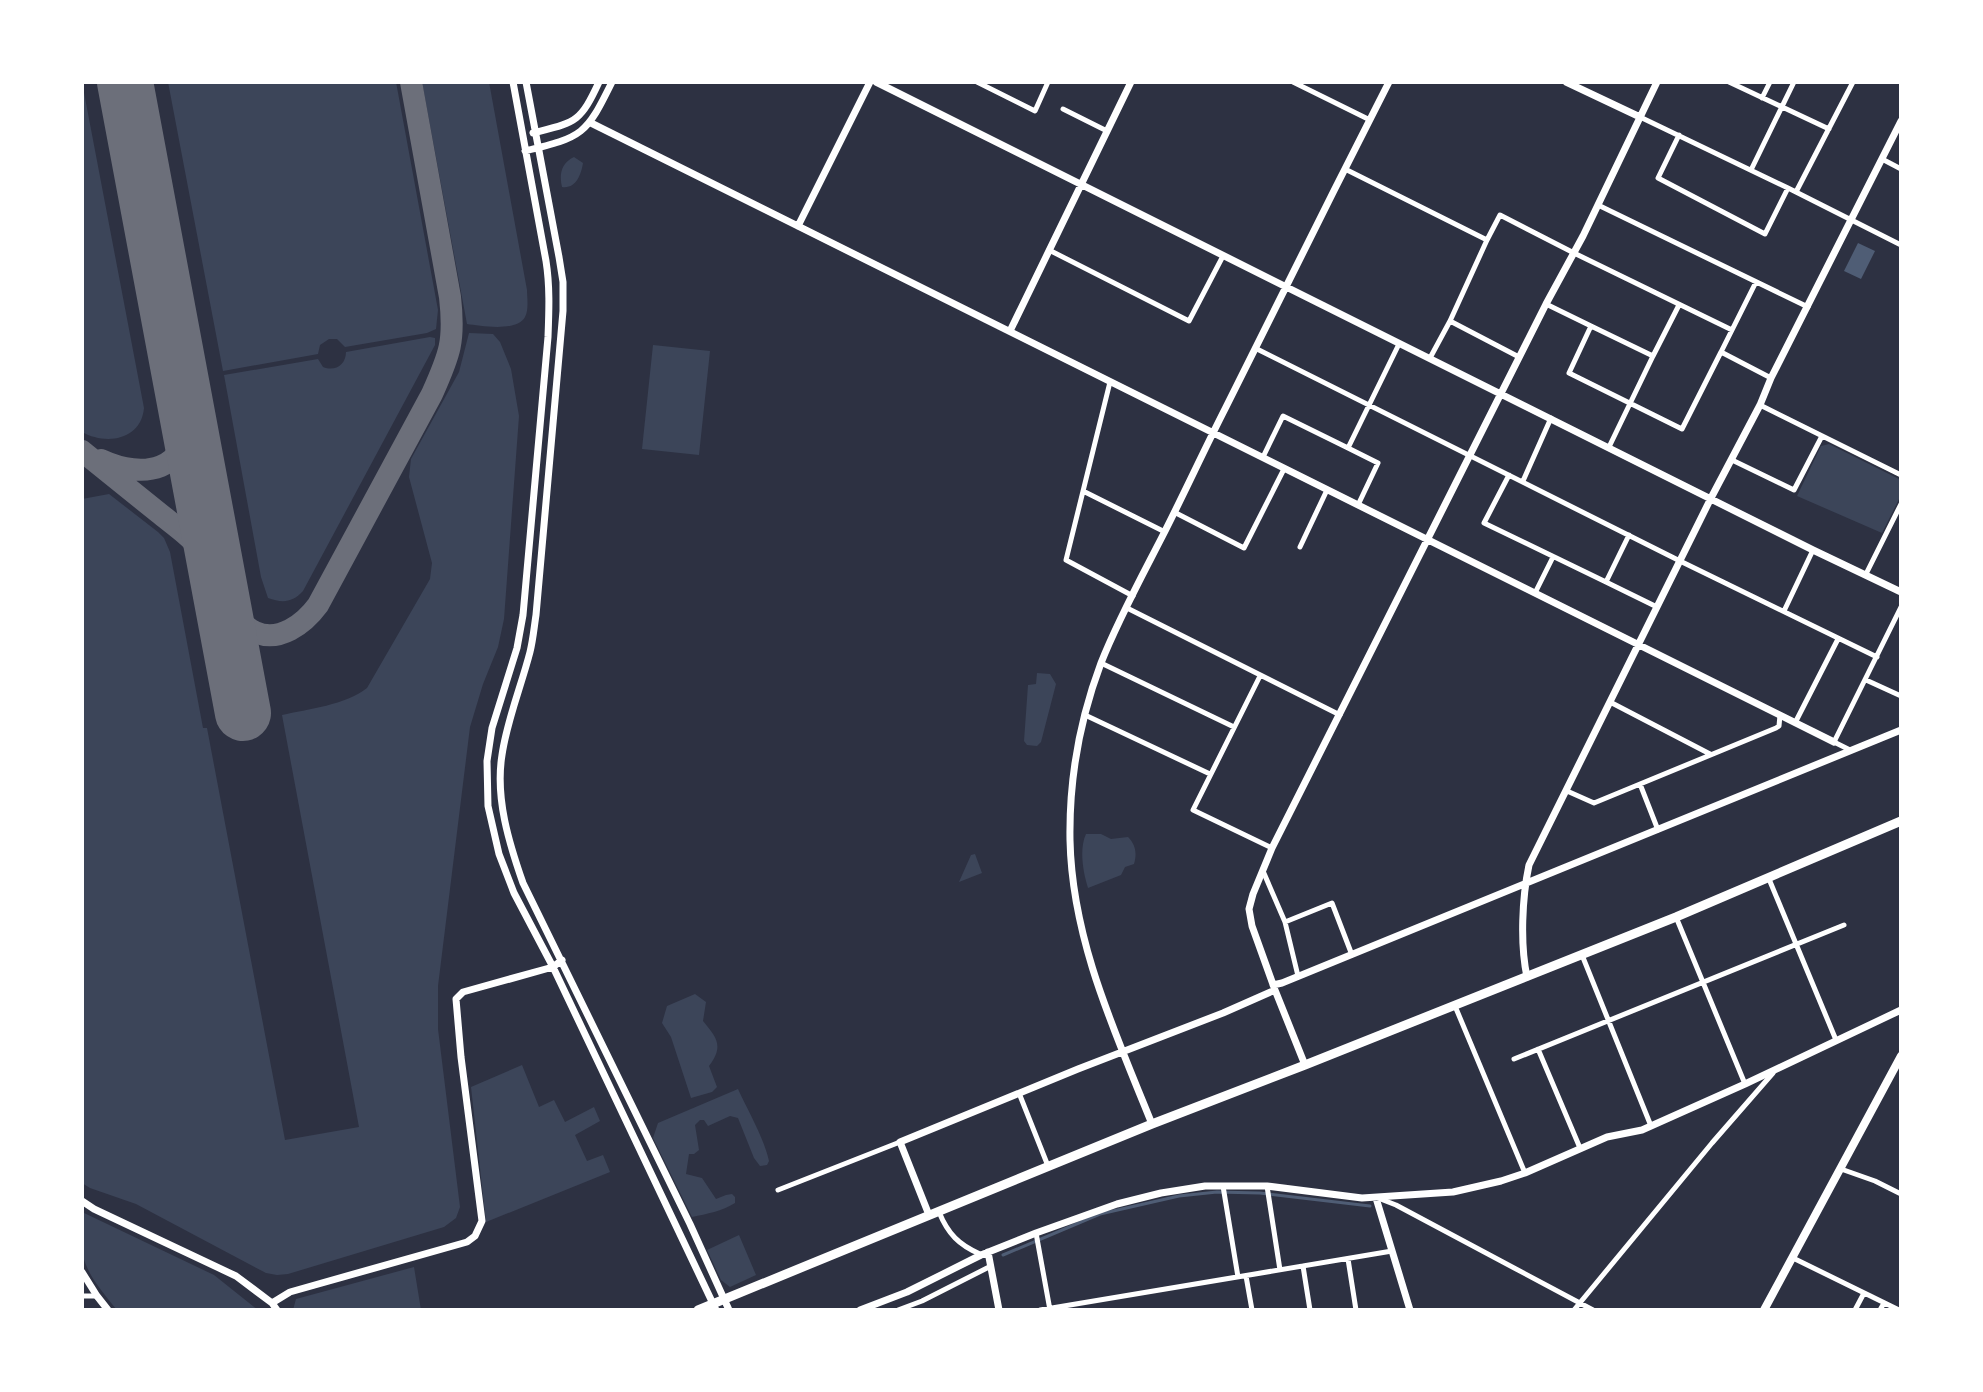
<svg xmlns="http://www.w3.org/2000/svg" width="1983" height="1392" font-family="'PT Sans Narrow',sans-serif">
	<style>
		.green { fill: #3c4559 }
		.water { fill: #4f5d75 }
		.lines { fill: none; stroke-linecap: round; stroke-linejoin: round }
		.stream { stroke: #4f5d75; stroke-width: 3 }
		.taxiway { stroke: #6c6f7a; stroke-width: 22 }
		.runway { stroke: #6c6f7a; stroke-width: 56 }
		.minor { stroke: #fff; stroke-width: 5 }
		.tertiary { stroke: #fff; stroke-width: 7 }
		.secondary { stroke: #fff; stroke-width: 8 }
		.trunk { stroke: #fff; stroke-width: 9 }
	</style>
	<rect width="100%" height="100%" fill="#2d3142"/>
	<!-- green -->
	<path class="green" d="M82,82L144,408C141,441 105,445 82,432Z
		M168,82H396L438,310L436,329L427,333L345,347L337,339H329L320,345L318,354L223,371Z
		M422,82H489L527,290C527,297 529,310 525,317C517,332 481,326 467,324Z
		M574,157L583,163C581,175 576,189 562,187C559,175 561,163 574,157Z
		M469,333L493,334L500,342L511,369L519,416L504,619L498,647L483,684L470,727L438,986V1029L460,1207L456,1218L444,1227L288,1274L277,1275L266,1273L136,1204L90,1188L82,1183V499L109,494L158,532L164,538L170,552L203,728H207L285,1140L359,1127L282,715C308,709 346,705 367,688L430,579L432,563L409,477L411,459L459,372Z
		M430,337L435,338V345L303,591C292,603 282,603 268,598L261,577L224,375L318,359L323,367C335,372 346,365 346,352Z
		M653,345L710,351L699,455L642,449Z
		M1829,444L1901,480V495L1882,533L1797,496L1821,446Z
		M1037,673L1050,674L1056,684L1041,742L1037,746L1027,745L1024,741L1028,685L1036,684Z
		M1086,834H1101L1111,839L1128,837C1136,845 1137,854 1134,864L1125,867L1121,875L1088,888C1083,872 1079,849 1086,834Z
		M975,854L982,873L959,882L971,855Z
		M695,994L706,1002L703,1021C717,1038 724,1046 709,1066L717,1087L712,1092L691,1098L671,1037L662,1023L667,1006Z
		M522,1065L539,1107L554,1100L565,1122L594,1107L600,1121L575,1135L587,1161L603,1155L610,1172L486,1222L471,1087Z
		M738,1089C748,1111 764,1138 769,1161L767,1165L760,1166L754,1158L738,1118L730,1116L708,1126L704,1120H700L695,1125L699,1150L694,1154H689L686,1174L702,1178L716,1199L726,1195L732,1194L735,1197V1203C722,1211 707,1214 692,1217L653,1138L658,1123Z
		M82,1212L214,1275L258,1310H117C104,1294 88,1276 83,1256C80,1242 82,1226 82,1212Z
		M739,1235L756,1275L730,1287L721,1280L707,1250Z
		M414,1267L421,1310H293L296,1299Z"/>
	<!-- water -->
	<path class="water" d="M1858,243L1875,251L1861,279L1844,271Z"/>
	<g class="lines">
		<!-- stream -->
		<path class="stream" d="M1003,1255L1100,1214L1179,1196L1217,1192L1260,1193L1370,1206"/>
		<!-- taxiway -->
		<path class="taxiway" d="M82,451C108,472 134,493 159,513C175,526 193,538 205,555C222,578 227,619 255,632C279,643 304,624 318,605L432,394C450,354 455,341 450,297L411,82
			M101,460C144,480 189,471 187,416"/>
		<!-- runway -->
		<path class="runway" d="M125,82L243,713"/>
		<!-- minor -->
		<path class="minor" d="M977,82L1035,111L1048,82
			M1293,82L1370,120
			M1729,82L1829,129
			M1762,98L1770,82
			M1063,109L1107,131
			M1640,117L1788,188L1901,245
			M1679,135L1658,178L1765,234L1788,188
			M1882,159L1901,169
			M1345,169L1487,240L1500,215L1574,253L1732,330L1756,282
			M1751,170L1794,82
			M1796,192L1853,82
			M1598,205L1808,307
			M1049,250L1189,321L1223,256
			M1546,304L1591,326
			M1679,305L1653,356L1591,326L1569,373L1682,429L1721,352
			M1450,321L1519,357
			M1732,330L1721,352L1771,378
			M1255,348L1680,561L1877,657
			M1430,358L1450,321L1487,240
			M1110,382L1066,560L1133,596
			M1760,405L1901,475
			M1609,447L1653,356
			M1263,457L1283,416L1348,448
			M1732,460L1794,490L1822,436
			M1509,475L1484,523L1606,582
			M1523,481L1551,418
			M1083,491L1165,532
			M1358,505L1378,463L1348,448L1399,344
			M1174,512L1244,548L1284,469
			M1629,535L1606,582L1657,607
			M1300,547L1327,490
			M1866,574L1901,504
			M1535,593L1553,557
			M1127,608L1340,715
			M1784,611L1813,550
			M1101,663L1234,727
			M1260,676L1193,810L1272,848
			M1866,680L1901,696
			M1610,702L1710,754
			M1085,715L1210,774
			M1795,723L1838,639
			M1850,750L1834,742L1901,607
			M1640,784L1658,830
			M1567,791L1594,803L1776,728L1779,726L1780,715
			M1263,871L1285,922L1332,903L1352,955
			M1769,879L1836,1040
			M1676,917L1745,1084
			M1285,922L1298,976
			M1582,955L1651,1126
			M1455,1006L1525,1173
			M1538,1049L1580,1148
			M1514,1059L1844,925
			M1019,1093L1048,1166
			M1841,1169L1875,1181L1901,1194
			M1223,1186L1238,1277
			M1267,1186L1280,1270
			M778,1190L900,1142
			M1378,1198L1396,1205L1593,1310
			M939,1212C948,1234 959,1245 980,1254
			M1036,1233L1050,1310
			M1793,1258L1899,1310
			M1348,1259L1356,1310
			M1303,1266L1310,1310
			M1246,1276L1252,1310
			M82,1296H97
			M898,1310L922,1301L991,1266
			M1040,1310L1392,1251
			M1574,1310L1712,1143L1773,1073
			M1855,1310L1864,1293
			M1880,1310L1884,1303"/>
		<!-- tertiary -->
		<path class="tertiary" d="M513,82L546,261C550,286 549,311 548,337L523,615L517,648L492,728L487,761L488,806L499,854L514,893L553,967L716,1310
			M526,82L559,257L563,282V311L536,615C534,628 533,640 530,652C521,687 507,720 502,755C495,798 509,843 523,883L690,1224L729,1310
			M876,82L1813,550L1901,592
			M1566,82L1640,117
			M591,123L1834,742
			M533,133C576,122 580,123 599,82
			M525,151C583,137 586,135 612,82
			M798,226L870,82
			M1010,331L1131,82
			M1527,977C1520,944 1522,898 1529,865L1711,498L1760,405L1771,378L1901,121
			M1273,985L1282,983L1901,730
			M1305,1065L1275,990L1252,926L1249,909L1253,894L1272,848L1546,304L1583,236L1657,82
			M1152,1124C1115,1032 1072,940 1070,840C1069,780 1080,719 1101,663C1118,620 1141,578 1162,537C1184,494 1204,450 1226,407C1280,298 1334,190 1389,82
			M1376,1198L1410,1310
			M82,1201L94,1209L236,1276L272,1303L277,1310
			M929,1215L900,1142L1078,1069L1223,1013L1275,990
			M988,1252L999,1310
			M82,1272L97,1296L108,1310
			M272,1303L290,1292L467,1242L475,1236L482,1221L461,1057L456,999L463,992L553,967L562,960
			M860,1310L907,1292L981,1255L1036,1233L1117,1204L1161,1193L1205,1186H1267L1362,1198L1453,1192L1501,1181L1525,1173L1607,1137L1642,1130L1745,1084L1901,1010"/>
		<!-- secondary -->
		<path class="secondary" d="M1764,1310L1901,1056"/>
		<!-- trunk -->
		<path class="trunk" d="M698,1310L1152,1124L1305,1065L1676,917L1901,821"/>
	</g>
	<!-- border -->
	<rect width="1983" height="1392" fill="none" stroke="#ffffff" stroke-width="168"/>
</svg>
